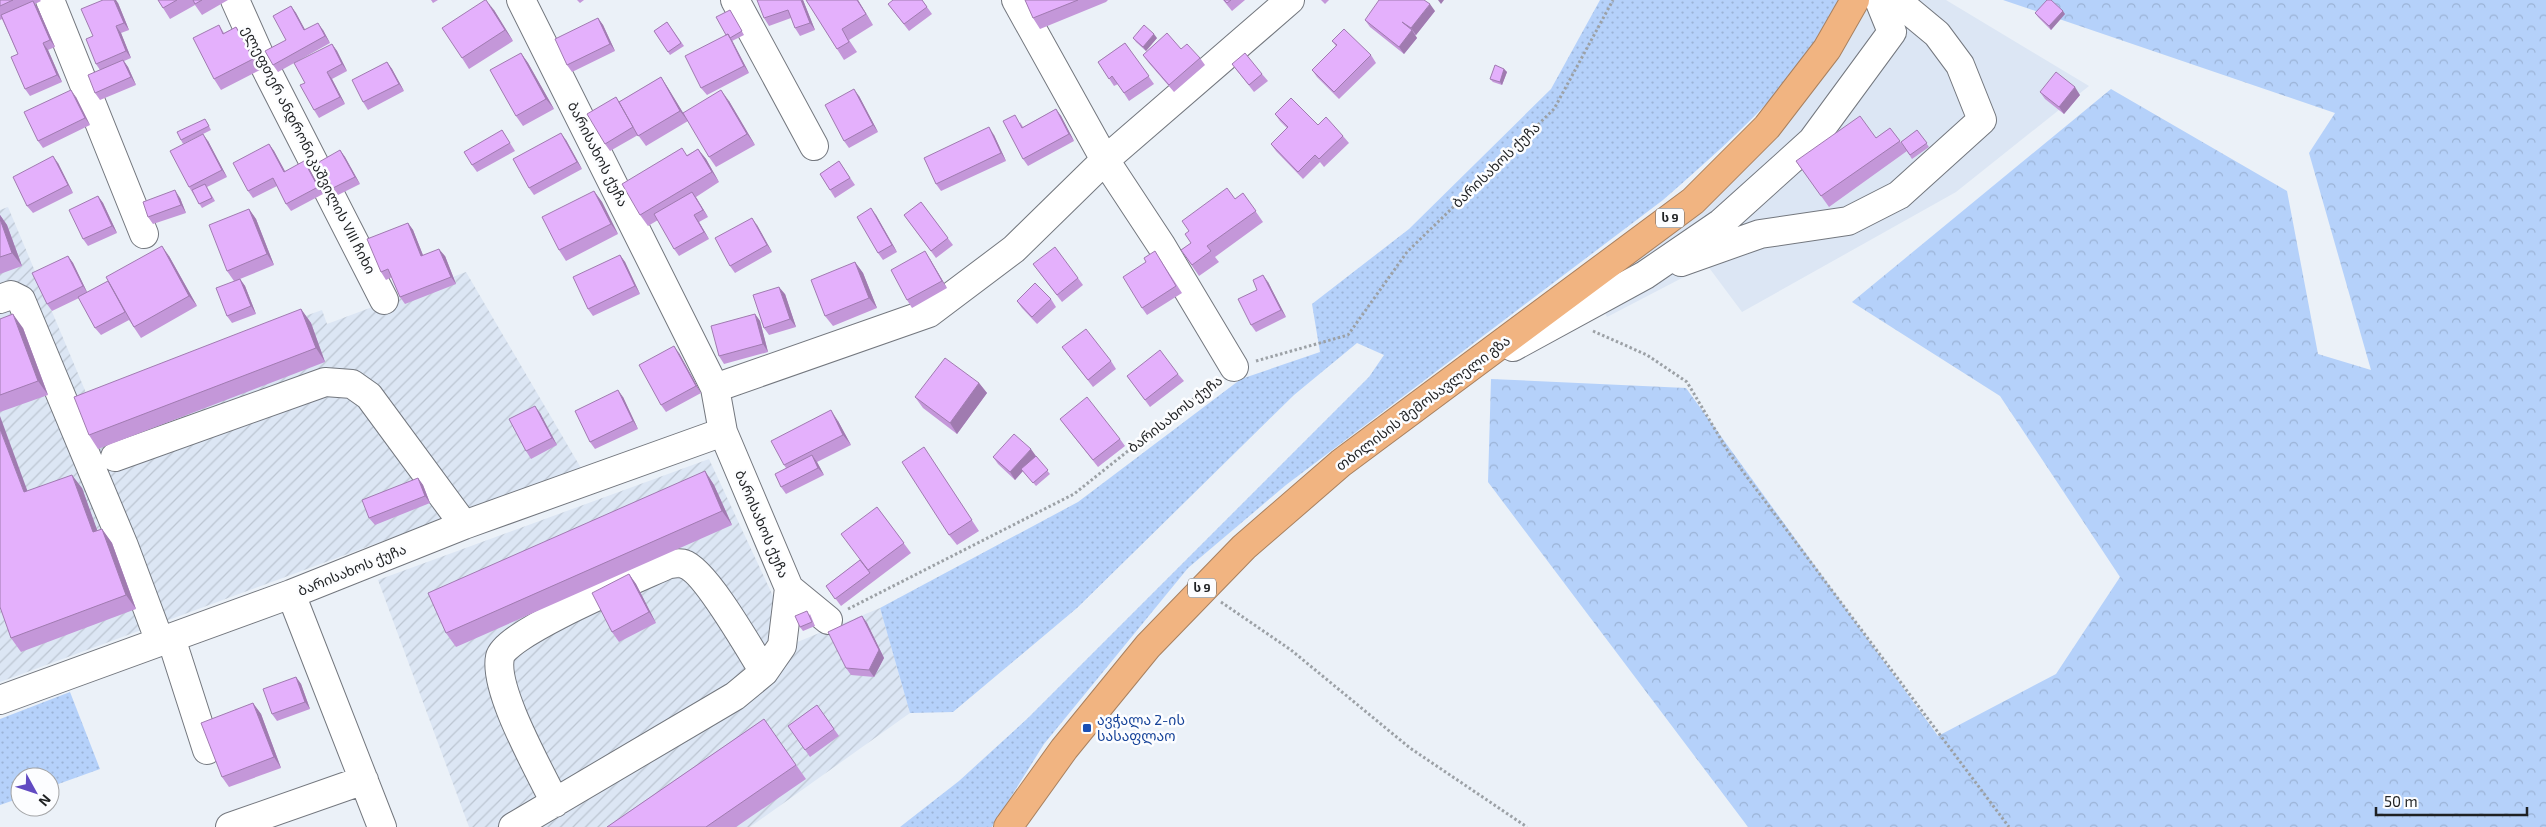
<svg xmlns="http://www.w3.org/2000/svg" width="2546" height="827" font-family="'Exo 2','Noto Sans Georgian',sans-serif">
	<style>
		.built { fill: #dce6f4 }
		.industrial { fill: url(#industrial-furrows) }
		.grass { fill: url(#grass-dots) }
		.forest { fill: url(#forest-crowns) }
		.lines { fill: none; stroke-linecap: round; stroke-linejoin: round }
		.minor-casing { stroke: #73777e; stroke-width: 30 }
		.highway-casing { stroke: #a88160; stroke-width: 30 }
		.path { stroke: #9ca1a6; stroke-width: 3; stroke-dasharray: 2.5 2.5; stroke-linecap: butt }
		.minor { stroke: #fff; stroke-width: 28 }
		.highway { stroke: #f1b481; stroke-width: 28 }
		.wall { fill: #c497d9 }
		.shaded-wall { fill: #a07bb0 }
		.building { fill: #e4b0fc; stroke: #a07bb0 }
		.transit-dot { fill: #1a4fb4; stroke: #fcfdff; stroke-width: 2 }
		.labels { text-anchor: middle; stroke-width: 5; stroke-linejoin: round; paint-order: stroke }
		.shield { fill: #fcfdff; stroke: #616365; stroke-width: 1 }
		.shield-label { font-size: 12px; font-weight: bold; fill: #1f2123 }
		.street-label { font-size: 14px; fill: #1f2123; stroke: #fcfdff }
		.transit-label { font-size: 14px; fill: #164399; stroke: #fcfdff; text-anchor: start }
	</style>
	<defs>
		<pattern id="industrial-furrows" width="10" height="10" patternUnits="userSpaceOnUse" patternTransform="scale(1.25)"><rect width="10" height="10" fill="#dce6f4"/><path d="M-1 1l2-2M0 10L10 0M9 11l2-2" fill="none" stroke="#bcc5d1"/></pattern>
		<pattern id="grass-dots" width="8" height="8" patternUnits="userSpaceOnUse" patternTransform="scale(1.25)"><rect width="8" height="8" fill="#b5d1fa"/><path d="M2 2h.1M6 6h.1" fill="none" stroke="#9bb3d6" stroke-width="1.8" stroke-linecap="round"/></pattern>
		<pattern id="forest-crowns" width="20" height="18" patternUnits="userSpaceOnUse" patternTransform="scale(1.25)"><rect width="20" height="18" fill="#b5d1fa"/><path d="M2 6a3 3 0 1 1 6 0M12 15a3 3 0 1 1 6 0" fill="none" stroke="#9bb3d6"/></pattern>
	</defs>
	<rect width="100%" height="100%" fill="#ebf1f8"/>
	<!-- built -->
	<path class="built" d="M1867,0H1946L2089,86L1956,192L1742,312L1707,265L1607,317L1593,288L1726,179Z"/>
	<!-- industrial -->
	<path class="industrial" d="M8,207L87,395L322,310L327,324L466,272L581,468L0,682V210Z
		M709,459L795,643L880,608L910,713L750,827H469L378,580Z"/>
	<!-- grass -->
	<path class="grass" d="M1600,0H1841C1834,12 1829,26 1821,38C1777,100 1720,150 1663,200L1286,485L1188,568L1044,744L992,827H900L959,781L1028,718L1369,377L1384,355L1357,343L1294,395L1077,608L953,712L910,713L880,608L1078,502L1241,379L1320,352L1312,304L1409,229L1551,89Z
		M70,692L100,769L50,787V777H20V798L0,805V719Z"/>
	<!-- forest -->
	<path class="forest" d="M2003,0H2546V827H1748L1488,482L1491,379L1686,388L1938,736L2056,674L2120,577L2000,396L1852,302L2111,89L2287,191L2318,354L2371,370L2309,153L2335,113Z"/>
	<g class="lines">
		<defs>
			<path id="minor" d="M50,0L144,234
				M235,0L264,65L384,300
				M521,0L715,388L723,432L789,588L828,620
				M735,0L814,146
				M1016,0L1105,160L1161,245L1234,367
				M1681,262L1760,234L1848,221L1899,195L1982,120L1960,65L1937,34L1896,0
				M0,299L11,295L21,300L124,546L160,642
				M1513,347L1645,275L1721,223L1812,141L1892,32L1879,0
				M715,388L929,313L1014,249L1105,160L1290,0
				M115,457L325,382L352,384L369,396L464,525
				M291,594L382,827
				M171,638L207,750
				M0,700L291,594L464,525L723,432
				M555,803C540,771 493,690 500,657C505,633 641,577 669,564C673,564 680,562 684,564C705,570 751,651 764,672
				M230,827L364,780
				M513,827L735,696L764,672L782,646L789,588"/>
			<path id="highway" d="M1008,827L1064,749L1148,646L1244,547L1341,463L1693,201L1767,127L1827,49L1855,0"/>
		</defs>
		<!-- minor casing -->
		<use href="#minor" class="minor-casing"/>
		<!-- highway casing -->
		<use href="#highway" class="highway-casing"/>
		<!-- path -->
		<path class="path" d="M1593,331L1647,355L1687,382L1729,453L2009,827
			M1256,361L1348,335L1407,252L1554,109L1613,0
			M1221,602L1291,650L1410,748L1527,827
			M848,609L1074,494L1217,380"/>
		<!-- minor -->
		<use href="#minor" class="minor"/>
		<!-- highway -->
		<use href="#highway" class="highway"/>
	</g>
	<!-- wall -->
	<path class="wall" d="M0,0H40L41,1L35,4L38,8L55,47L48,50L62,82L30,96L25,89L18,54L2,19L0,20Z
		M158,0H228L202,15L195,5L170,19Z
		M431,0H438L433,3Z
		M577,0H584L580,3Z
		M803,0L815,30L800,36L795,28L791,18L769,26L764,18Z
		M806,0H858L873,25L849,40L857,52L844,60Z
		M922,0L932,14L909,31L888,4Z
		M1025,0H1108L1106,2L1040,29L1033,18Z
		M1223,0H1245L1232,11Z
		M1321,0H1329L1325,4Z
		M118,3L129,30L121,33L131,58L124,61L128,67L136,85L100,100L95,93L100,70L96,64L93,36Z
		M291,6L296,13L305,30H323L330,43L278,72L273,65L286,40Z
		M494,10L513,41L469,69L462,58Z
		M730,10L744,35L732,41L749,73L707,95L701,88L726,35Z
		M1435,11L1416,35H1415L1417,38L1404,54L1370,27L1365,20Z
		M2035,13L2065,14L2051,30L2038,17Z
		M598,18L603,25L615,51L572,72L567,65Z
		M667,22L684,46L670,55L654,31Z
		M219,25L224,33L236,27L244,38L260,70L221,90L214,79Z
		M1133,38H1157L1146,51L1136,42Z
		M1332,41L1371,55L1376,63L1339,99L1317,77L1312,70L1336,46Z
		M1125,43L1154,84L1129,101L1118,84L1114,86L1098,62Z
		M332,44L337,51L347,71L332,79L345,104L319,118L314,110L305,83Z
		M1181,49L1200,58L1205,65L1174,92L1148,62L1143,55Z
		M521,53L528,63L554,109L523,126L516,116Z
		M387,62L392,69L404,91L368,110L363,102Z
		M1232,64L1262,74L1268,81L1254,92Z
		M1504,69L1507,72L1502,85L1493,82L1490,79Z
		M661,77L668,88L688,121L646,146L638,135L610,151L605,144L616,97L619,102Z
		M2040,92L2080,95L2064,114L2045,99Z
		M859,96L878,132L849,148L844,141Z
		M76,97L90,125L43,148L38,141Z
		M729,101L755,145L716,167L709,157Z
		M1056,109L1061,116L1074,141L1028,166L1023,159L1020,122L1023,127Z
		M1275,114L1318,125L1343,136L1349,143L1324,167L1320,162L1303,179L1276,151L1271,144L1287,128L1280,121Z
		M207,122L211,130L183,144L181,140Z
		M1890,128L1907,151L1829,207L1796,161L1876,138Z
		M502,130L515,151L477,172L472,165Z
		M1917,130L1929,147L1912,159L1901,142Z
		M994,135L1006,161L941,191L936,184Z
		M566,140L582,169L534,195L529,188Z
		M208,141L227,177L207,187L215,201L202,208L189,187Z
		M269,144L274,151L285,171L309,168L323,194L291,211L286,204L277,186L253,198L248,191Z
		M698,149L706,159L719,182L696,197L708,217L699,222L709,239L679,256L674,249L658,220L648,226L640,215L687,155Z
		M340,150L345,157L360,184L338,195L333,188Z
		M839,161L855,185L835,198L820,174Z
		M58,163L73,193L33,213L27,206Z
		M594,191L602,202L618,234L566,261L559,250Z
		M1243,193L1263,222L1215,257L1219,262L1199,276L1181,250L1191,243L1235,199Z
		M98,196L103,203L117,233L88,246L83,239Z
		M180,198L186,213L153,224L148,217Z
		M921,202L953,245L936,258L904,215Z
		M249,209L256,219L274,265L240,279L245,286L256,314L232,323L227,316L234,281L227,271Z
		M0,215L7,225L22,266L0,274Z
		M876,215L897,252L883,260L878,253Z
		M408,223L413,230L423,255L445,256L456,284L405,304L400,297L392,277L386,280L381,272Z
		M757,225L772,252L735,273L730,266Z
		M620,255L625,262L640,294L593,316L588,309Z
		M68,256L73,263L87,292L169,256L197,306L141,338L129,320L101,335L95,328L79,298L52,311L47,304Z
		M930,259L947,288L912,308L907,300Z
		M1160,259L1182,293L1147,315L1142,308L1146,262Z
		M855,262L863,273L877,308L833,326L825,316Z
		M1033,264L1078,278L1083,285L1062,302Z
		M1268,282L1286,317L1256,332L1251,325L1257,290Z
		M785,294L796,327L769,335L764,328Z
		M1051,299L1056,307L1037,324L1022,308L1017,301Z
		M301,309L311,323L325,362L98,449L89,435Z
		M755,314L760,321L768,352L724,364L719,356Z
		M0,319L23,328L48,395L0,412Z
		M1062,347L1111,361L1116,369L1093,387Z
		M679,353L701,393L666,412L661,405Z
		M1178,374L1184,381L1150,407L1127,376Z
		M979,383L987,393L957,434L923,408L915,397Z
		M623,397L638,429L595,449L590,442Z
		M540,413L557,445L531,459L526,451Z
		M1060,419L1120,439L1125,446L1098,467Z
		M838,421L851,445L817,462L824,475L786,494L781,487L786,468L784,465Z
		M1036,456V457L1050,474L1036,486L1023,471L1015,480L998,464L993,457Z
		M931,458L979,531L957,545L949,535Z
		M705,471L714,485L732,525L456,647L446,633Z
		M418,478L423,485L430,503L375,525L369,518Z
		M82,488L97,531L102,529L112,543L136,609L21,652L11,638L28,491Z
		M877,507L911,553L841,606L826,586L860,560Z
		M629,574L636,584L656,623L619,642L612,632Z
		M810,614L815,626L803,631L800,627Z
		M862,616L867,623L884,658L874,677L851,675L846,668Z
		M296,677L301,684L310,709L277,721L272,714Z
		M253,703L261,714L281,768L229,787L222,777Z
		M817,705L839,736L810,757L788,726Z
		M764,719L806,779L736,827H607Z"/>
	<!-- shaded-wall -->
	<path class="shaded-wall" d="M114,0H116L118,3L129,30L124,23Z
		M486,0L494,10L513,41L505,30Z
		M801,0H803L815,30L810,23Z
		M857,0H858L873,25L866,14Z
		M1438,0H1444L1441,4Z
		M33,1L38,8L55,47L50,40Z
		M1430,4L1435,11L1416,35L1411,28Z
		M291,6L296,13L309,37L304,30Z
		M2063,11L2065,14L2051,30L2049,26Z
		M598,18L603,25L615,51L610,44Z
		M318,23L323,30L330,43L325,36Z
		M116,26L121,33L131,58L126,51Z
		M236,27L244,38L260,70L253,59Z
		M1412,30L1417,38L1404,54L1399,47Z
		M728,34L733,42L749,73L744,66Z
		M1154,34L1157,38L1146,51L1143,47Z
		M43,43L48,50L62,82L57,75Z
		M332,44L337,51L347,71L342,64Z
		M521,53L528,63L554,109L546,99Z
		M123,60L128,67L136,85L131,77Z
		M387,62L392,69L404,91L399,84Z
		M1504,69L1507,72L1502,85L1500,82Z
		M327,72L332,79L345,104L340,97Z
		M661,77L668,88L688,121L680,111Z
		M2075,87L2080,95L2064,114L2059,107Z
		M854,89L859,96L878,132L873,125Z
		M71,90L76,97L90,125L85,118Z
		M721,90L729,101L755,145L747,134Z
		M1056,109L1061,116L1074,141L1069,134Z
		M989,127L994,135L1006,161L1001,153Z
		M561,133L566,140L582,169L577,162Z
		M203,134L208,141L227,177L222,170Z
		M269,144L274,151L289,179L284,172Z
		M698,149L706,159L719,182L712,172Z
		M340,150L345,157L360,184L355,177Z
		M53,156L58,163L73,193L68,185Z
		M304,161L309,168L323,194L318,187Z
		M175,190L180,198L186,213L181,205Z
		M594,191L602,202L618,234L611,224Z
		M692,192L697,199L708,217L703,210Z
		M98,196L103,203L117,233L112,226Z
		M871,208L876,215L897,252L892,245Z
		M249,209L256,219L274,265L267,254Z
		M0,215L7,225L22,266L12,253L0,219Z
		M694,215L699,222L709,239L704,232Z
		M752,218L757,225L772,252L767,245Z
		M408,223L413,230L426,263L421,256Z
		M162,246L169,256L197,306L189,296Z
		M439,249L445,256L456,284L451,277Z
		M925,251L930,259L947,288L942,281Z
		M620,255L625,262L640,294L635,286Z
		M68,256L73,263L88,294L83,286Z
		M855,262L863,273L877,308L869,298Z
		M1263,275L1268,282L1286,317L1281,310Z
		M240,279L245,286L256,314L251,306Z
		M779,287L785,294L796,327L790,319Z
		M301,309L311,323L325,362L316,348Z
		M13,314L23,328L48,395L38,381Z
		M755,314L760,321L768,352L763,344Z
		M674,346L679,353L701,393L696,386Z
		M979,383L987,393L957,434L950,423Z
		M618,390L623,397L638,429L633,421Z
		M535,406L540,413L557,445L552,438Z
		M831,410L838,421L851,445L843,435Z
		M0,416L33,506L24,492L0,429Z
		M1031,449L1036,456L1015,480L1010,472Z
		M812,455L817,462L824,475L818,468Z
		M705,471L714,485L732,525L722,511Z
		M72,475L82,488L103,546L93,532Z
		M418,478L423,485L430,503L425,496Z
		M102,529L112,543L136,609L126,595Z
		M629,574L636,584L656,623L649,612Z
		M862,616L867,623L884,658L874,677L869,670Z
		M296,677L301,684L310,709L305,702Z
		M253,703L261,714L281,768L274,757Z"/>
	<!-- building -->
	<path class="building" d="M0,0H13L0,6Z
		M103,0H114L124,23L116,26L126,51L96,64L86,39L93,36L81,9Z
		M158,0H177L163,8Z
		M193,0H202L195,4Z
		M485,0H486L505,30L462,58L442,28Z
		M757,0H801L810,23L795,28L788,10L764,18Z
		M806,0H857L866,14L842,29L849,42L837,49Z
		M893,0H922L927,7L904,24L888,4Z
		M1025,0H1078L1033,18Z
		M1224,0H1231L1227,3Z
		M1379,0H1424L1430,4L1411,28L1402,22L1412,30L1399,47L1365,20Z
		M2047,0H2051L2063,11L2049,26L2035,13Z
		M33,1L50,40L43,43L57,75L25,89L11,57L18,54L1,15Z
		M291,6L304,30L318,23L325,36L273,65L265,51L286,40L273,16Z
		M730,10L742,31L730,38L728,34L726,35L716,17Z
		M598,18L610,44L567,65L555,39Z
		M667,22L681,43L668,52L654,31Z
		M219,25L223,34L236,27L253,59L214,79L193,38Z
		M1144,25L1154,34L1143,47L1133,38Z
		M1344,29L1371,55L1334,92L1312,70L1337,45L1332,41Z
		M1167,33L1181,49L1187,44L1200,58L1169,85L1143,55Z
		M728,34L744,66L701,88L685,56Z
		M1125,43L1149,76L1124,93L1112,76L1109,79L1098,62Z
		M332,44L342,64L327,72L340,97L314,110L300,85L305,83L294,63Z
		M521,53L546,99L516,116L490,70Z
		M1245,53L1262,74L1249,85L1232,64Z
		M123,60L131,77L95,93L88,75Z
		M387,62L399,84L363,102L352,80Z
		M1495,65L1504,69L1500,82L1490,79Z
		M2056,72L2075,87L2059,107L2040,92Z
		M661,77L680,111L638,136L619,102Z
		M854,89L873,125L844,141L825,105Z
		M71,90L85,118L38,141L24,112Z
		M721,90L747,134L709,157L683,113Z
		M616,97L633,127L605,144L587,114Z
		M1291,98L1318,125L1326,117L1343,136L1319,159L1315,155L1298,172L1271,144L1288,127L1275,114Z
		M1056,109L1069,134L1023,159L1003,121L1015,115L1022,128Z
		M1860,116L1876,138L1890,128L1900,141L1821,196L1796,161Z
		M205,119L209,126L181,140L177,132Z
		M989,127L1001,153L936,184L924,158Z
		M502,130L510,143L472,165L464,152Z
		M1917,130L1927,143L1910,155L1901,142Z
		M561,133L577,162L529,188L513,159Z
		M203,134L222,170L189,187L170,151Z
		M269,144L284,172L304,161L318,187L286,204L273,178L248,191L233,163Z
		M682,148L687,156L698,149L712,172L640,215L622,184Z
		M340,150L355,177L333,188L319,162Z
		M53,156L68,185L27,206L13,177Z
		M839,161L850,178L830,190L820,174Z
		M205,184L212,198L199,204L192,190Z
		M1227,188L1235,199L1243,193L1256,211L1207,246L1211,251L1192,265L1181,250L1191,243L1185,234L1189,231L1182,221Z
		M175,190L181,205L148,217L143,202Z
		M594,191L611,224L559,250L542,217Z
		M692,192L703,210L694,215L704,232L674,249L654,214Z
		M98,196L112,226L83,239L69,210Z
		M921,202L948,238L931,251L904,215Z
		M871,208L892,245L878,253L857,217Z
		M249,209L267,254L227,271L209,225Z
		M752,218L767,245L730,266L715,238Z
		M0,219L12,253L0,257Z
		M408,223L421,256L439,249L451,277L400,297L388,269L381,272L367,239Z
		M162,246L189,296L134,327L106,277Z
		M1055,247L1078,278L1057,295L1033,264Z
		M925,251L942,281L907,300L891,270Z
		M1155,251L1176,286L1142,308L1123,277L1146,262L1144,258Z
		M620,255L635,286L588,309L573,277Z
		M68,256L83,286L47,304L32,273Z
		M855,262L869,298L825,316L811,280Z
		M1263,275L1281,310L1251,325L1238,299L1257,290L1253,280Z
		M240,279L251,306L227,316L216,288Z
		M108,281L125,312L95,328L78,297Z
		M1035,283L1051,299L1032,317L1017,301Z
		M779,287L790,319L764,328L753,295Z
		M301,309L316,348L89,435L74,397Z
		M13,314L38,381L0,395V319Z
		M755,314L763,344L719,356L711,326Z
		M1086,329L1111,361L1088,380L1062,347Z
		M674,346L696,386L661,405L639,365Z
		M1160,350L1178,374L1145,400L1127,376Z
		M945,358L979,383L950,423L915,397Z
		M618,390L633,421L590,442L575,411Z
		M1087,397L1120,439L1093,460L1060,419Z
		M535,406L552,438L526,451L509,419Z
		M831,410L843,435L784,465L771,441Z
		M0,429L24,492L72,475L93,532L102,529L126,595L11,638L0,607Z
		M1014,434L1031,449L1010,472L993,457Z
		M924,447L972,520L949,535L902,462Z
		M812,455L818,468L781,487L775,474Z
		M1036,456L1048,470L1033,483L1021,469Z
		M705,471L722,511L446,633L428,593Z
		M418,478L425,496L369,518L362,500Z
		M877,507L904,543L868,570L841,534Z
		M860,560L870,573L835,599L826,586Z
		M629,574L649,612L612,632L592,593Z
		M807,611L812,622L800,627L795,616Z
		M862,616L879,650L869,670L846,668L828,632Z
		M296,677L305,702L272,714L263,689Z
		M253,703L274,757L222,777L201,723Z
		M817,705L834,729L805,750L788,726Z
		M764,719L796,765L706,827H607Z"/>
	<!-- markers -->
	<rect class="transit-dot" x="1082" y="723" width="10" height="10" rx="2.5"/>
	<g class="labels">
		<!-- shield labels -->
		<g class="shield">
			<rect x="1656" y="208.5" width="28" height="19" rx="4"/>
			<rect x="1188" y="578.5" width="28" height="19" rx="4"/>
		</g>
		<g class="shield-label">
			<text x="1670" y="222">ს 9</text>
			<text x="1202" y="592">ს 9</text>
		</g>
		<!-- street labels -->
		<g class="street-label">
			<text transform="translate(309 150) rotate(63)" y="5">ელეფთერ ანდრონიკაშვილის VIII ჩიხი</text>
			<text transform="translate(598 154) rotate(63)" y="5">ბარისახოს ქუჩა</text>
			<text transform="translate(1496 165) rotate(-44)" y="5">ბარისახოს ქუჩა</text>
			<text transform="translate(1423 403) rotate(-37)" y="5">თბილისის შემოსავლელი გზა</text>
			<text transform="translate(1175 414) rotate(-38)" y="5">ბარისახოს ქუჩა</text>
			<text transform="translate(762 524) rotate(67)" y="5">ბარისახოს ქუჩა</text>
			<text transform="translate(352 570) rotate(-22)" y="5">ბარისახოს ქუჩა</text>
		</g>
		<!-- transit labels -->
		<g class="transit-label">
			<text x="1097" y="725">ავჭალა 2-ის<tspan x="1097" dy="16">სასაფლაო</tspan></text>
		</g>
	</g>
	<!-- north arrow -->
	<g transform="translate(35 792) rotate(130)"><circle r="24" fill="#fcfdff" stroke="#a4a5a7"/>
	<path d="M0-4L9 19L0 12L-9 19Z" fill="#614ac2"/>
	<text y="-8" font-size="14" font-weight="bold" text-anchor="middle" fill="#1f2123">N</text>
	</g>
	<!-- scale -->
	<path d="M2376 807v8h151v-8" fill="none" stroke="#1f2123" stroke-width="2.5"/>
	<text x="2384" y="807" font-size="15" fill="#1f2123" stroke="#fcfdff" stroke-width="4" paint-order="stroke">50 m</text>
</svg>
